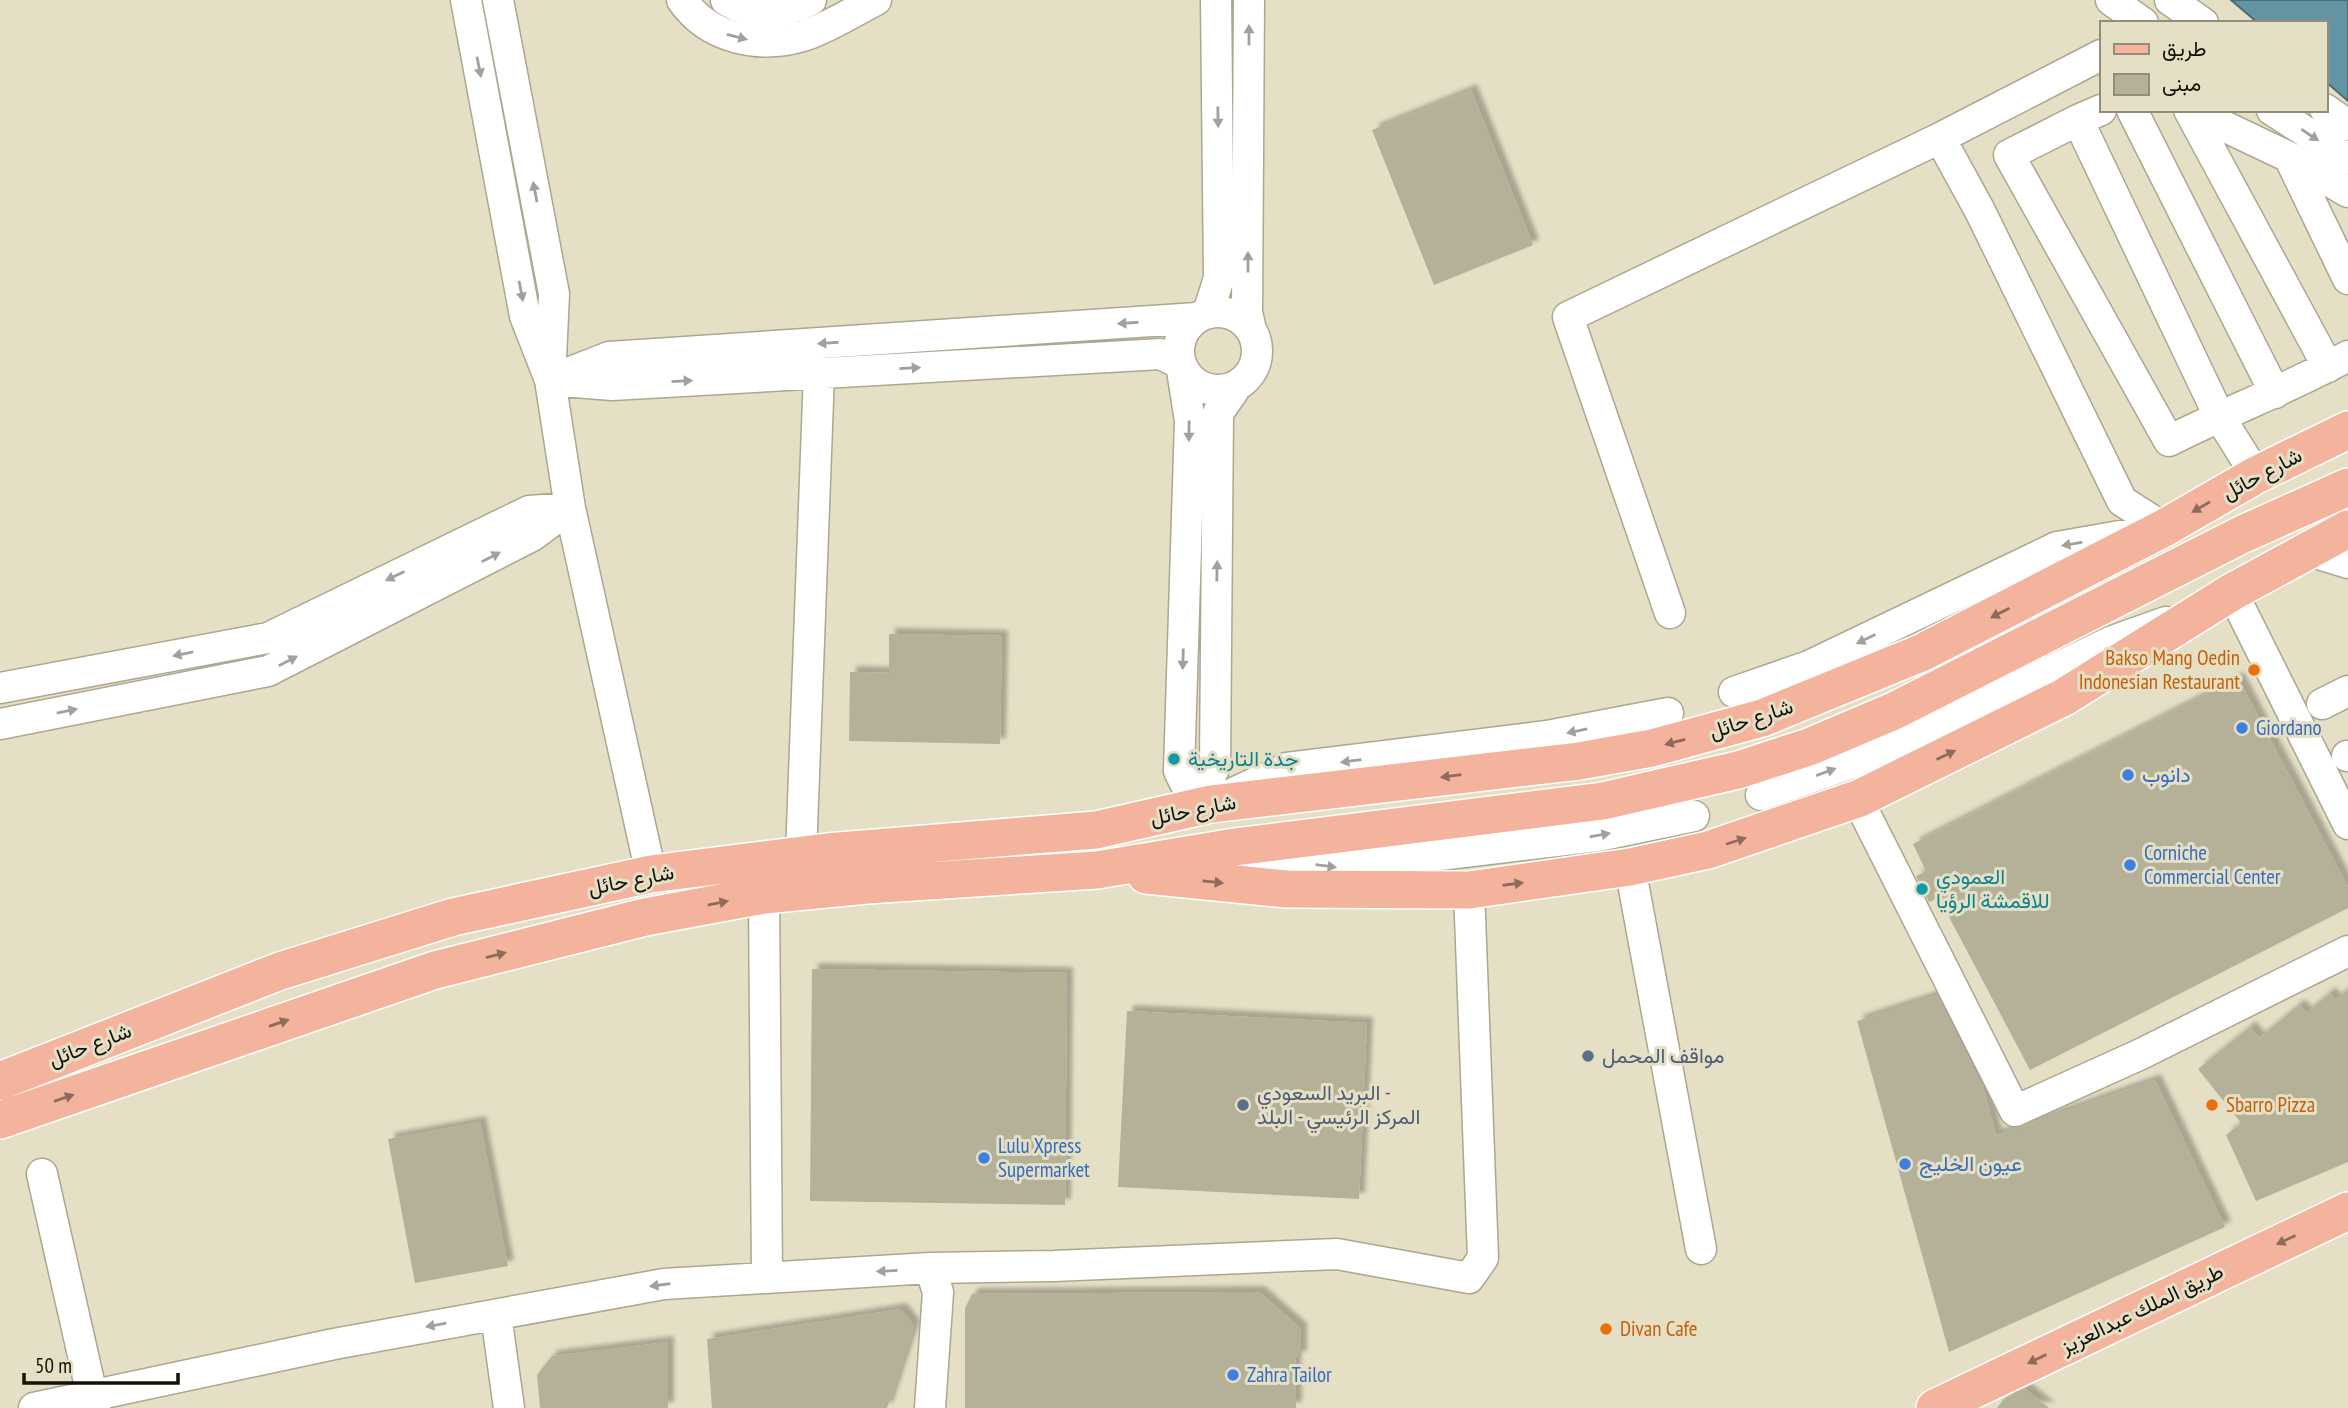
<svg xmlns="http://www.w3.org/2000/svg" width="2348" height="1408" font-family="'PT Sans Narrow',Vazirmatn,sans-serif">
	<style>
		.water { fill: #6294a1; stroke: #4a6d73; stroke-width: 2 }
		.building { fill: #b5b098; filter: url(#shadow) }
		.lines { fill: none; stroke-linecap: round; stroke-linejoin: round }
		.minor-casing { stroke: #aca78f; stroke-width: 33 }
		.major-casing { stroke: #fff; stroke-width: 40 }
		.minor { stroke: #fff; stroke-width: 30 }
		.major { stroke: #f3b39d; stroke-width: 37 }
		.oneway { fill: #a1a09d }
		.oneway2 { fill: #8e6b5a }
		.food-dot { fill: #e8710a; stroke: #e5dfc6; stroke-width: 2.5 }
		.shop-dot { fill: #3f7fe0; stroke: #e5dfc6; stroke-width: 2.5 }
		.culture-dot { fill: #0f9aa8; stroke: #e5dfc6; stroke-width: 2.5 }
		.service-dot { fill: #5c6f8a; stroke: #e5dfc6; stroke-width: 2.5 }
		.labels { text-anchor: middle; stroke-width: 6; stroke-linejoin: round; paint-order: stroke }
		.street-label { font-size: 21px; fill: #131209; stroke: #e5dfc6 }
		.food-label { font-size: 21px; fill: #c56008; stroke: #e5dfc6; text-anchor: start }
		.shop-label { font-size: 21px; fill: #366cbe; stroke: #e5dfc6; text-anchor: start }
		.culture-label { font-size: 21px; fill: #0d838f; stroke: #e5dfc6; text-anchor: start }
		.service-label { font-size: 21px; fill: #4e5e75; stroke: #e5dfc6; text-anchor: start }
	</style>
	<defs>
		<filter id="shadow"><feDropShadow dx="6" dy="-6" stdDeviation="2" flood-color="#0004"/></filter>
	</defs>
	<rect width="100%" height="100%" fill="#e5dfc6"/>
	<!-- water -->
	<path class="water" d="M2231,0H2348V101L2325,81V23H2258Z"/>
	<!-- building -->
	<path class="building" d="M1471,90L1533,245L1434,285L1372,130Z
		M889,634L1002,636L1000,744L849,741L850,672L889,673Z
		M2238,678L2348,887V908L2030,1070L1939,898L1929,902L1916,876L1926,871L1913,844Z
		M812,969L1067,973L1065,1205L810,1201Z
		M2348,990V1162L2256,1201L2226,1135L2241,1123L2198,1069L2250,1027L2259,1038L2299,1005L2306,1013L2330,993L2335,1000Z
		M1937,995L1983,1087L1996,1135L2155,1080L2225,1227L1949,1352L1857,1021Z
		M1127,1011L1367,1023L1359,1199L1118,1187Z
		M480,1122L508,1266L415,1283L388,1139Z
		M1259,1292L1301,1329V1357H1295L1296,1408H965V1308L972,1294Z
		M901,1309L914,1326L887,1408H712L707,1339Z
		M668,1342V1408H540L537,1375L552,1356Z
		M2025,1389L2049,1408H1997L2004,1399Z"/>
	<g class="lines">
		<defs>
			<path id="minor" d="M466,0L525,316L550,380L612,385L1161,354L1181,364L1190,421L1179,771L1197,807
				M498,0L554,294L550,380L570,508L651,874
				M682,0C709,39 760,49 803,36C828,28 852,12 876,0
				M726,0C753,17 784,15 811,0
				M1249,0L1247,312L1251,330
				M2111,0L2143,23
				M2170,0L2203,23
				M2325,109L2348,125
				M2101,110L2078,120L2009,155L2169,441C2228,411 2290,388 2348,356
				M2132,110L2275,393
				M2189,110L2328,367
				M2190,110L2289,157L2348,192
				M2272,110L2348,159
				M2078,120L2219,416L2256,475
				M1940,138L1980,211L2122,501L2164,528
				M2289,157L2348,279
				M1179 351a39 39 0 1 1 78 0a39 39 0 1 1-78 0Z
				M1208,313L1219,278L1216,0
				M558,377L609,357L1197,318
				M2308,551L2348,563
				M2232,592L2348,824
				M1670,613L1568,317L1940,138L2101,55
				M0,688L268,638L529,511L570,508
				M1734,692L1809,666L2057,547L2143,532
				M2322,704L2348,691
				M0,724L268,671L532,536L570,508
				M2347,756H2348
				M1761,795L1858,761L2001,695L2110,642L2166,622
				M1227,796L1287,768L1547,736L1668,713
				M1857,798L2015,1111L2141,1054L2348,951
				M1197,807L1215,766L1218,413L1236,387
				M1249,850L1331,868L1598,836L1694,816
				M801,855L819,373
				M1630,867L1701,1249
				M764,895L767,1278
				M42,1174L95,1408
				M930,1268L1054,1266L1337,1254L1469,1278L1483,1258L1469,890
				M496,1315L509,1408
				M34,1408L334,1344L664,1284L930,1268L938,1292L930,1408"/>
			<path id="major" d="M1146,875L1286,889L1469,890L1630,867L1708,850L1860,798L2064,697L2232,592L2348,529
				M0,1081L280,971L453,917L651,874L827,852L1096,830L1211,804L1579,761L1652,748L1762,718L1921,653L2164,528L2256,475L2348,430
				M0,1120L435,970L645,917L764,895L867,885L1097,870L1235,847L1603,801L1738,770L1809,747L1894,711L2243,534L2348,487
				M1935,1408L2348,1211"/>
		</defs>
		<!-- minor casing -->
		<use href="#minor" class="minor-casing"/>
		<!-- major casing -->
		<use href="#major" class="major-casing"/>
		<!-- minor -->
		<use href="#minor" class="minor"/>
		<!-- major -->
		<use href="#major" class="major"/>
	</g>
	<!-- one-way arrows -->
	<defs><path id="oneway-solid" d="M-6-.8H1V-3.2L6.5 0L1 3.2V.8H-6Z" transform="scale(1.75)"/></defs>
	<g class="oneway">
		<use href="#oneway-solid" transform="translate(1249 35) rotate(-90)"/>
		<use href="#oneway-solid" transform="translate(737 37) rotate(14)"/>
		<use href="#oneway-solid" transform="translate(479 67) rotate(79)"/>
		<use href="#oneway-solid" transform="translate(1218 117) rotate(89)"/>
		<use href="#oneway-solid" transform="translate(2310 135) rotate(34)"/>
		<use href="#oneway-solid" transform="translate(535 192) rotate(-101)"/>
		<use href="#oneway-solid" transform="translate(1248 262) rotate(-90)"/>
		<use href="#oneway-solid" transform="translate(521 291) rotate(79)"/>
		<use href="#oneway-solid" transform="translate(1128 323) rotate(176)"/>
		<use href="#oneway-solid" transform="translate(828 343) rotate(176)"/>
		<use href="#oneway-solid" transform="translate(910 368) rotate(-3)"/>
		<use href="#oneway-solid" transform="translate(682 381) rotate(-3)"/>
		<use href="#oneway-solid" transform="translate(1189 431) rotate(91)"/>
		<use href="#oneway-solid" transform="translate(2072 544) rotate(170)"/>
		<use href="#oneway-solid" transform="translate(491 557) rotate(-27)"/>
		<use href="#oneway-solid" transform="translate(1217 571) rotate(-89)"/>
		<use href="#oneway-solid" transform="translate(395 576) rotate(154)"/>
		<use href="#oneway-solid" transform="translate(1866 639) rotate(154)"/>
		<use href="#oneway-solid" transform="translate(183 654) rotate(169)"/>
		<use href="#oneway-solid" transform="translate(1183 659) rotate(92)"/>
		<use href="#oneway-solid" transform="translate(288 661) rotate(-27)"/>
		<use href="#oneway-solid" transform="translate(67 711) rotate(-11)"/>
		<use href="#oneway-solid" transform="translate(1577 731) rotate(169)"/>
		<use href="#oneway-solid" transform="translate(1351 761) rotate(173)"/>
		<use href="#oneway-solid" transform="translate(1826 772) rotate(-20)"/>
		<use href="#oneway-solid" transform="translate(1600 835) rotate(-10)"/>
		<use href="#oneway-solid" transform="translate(1326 866) rotate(7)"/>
		<use href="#oneway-solid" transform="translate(887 1271) rotate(177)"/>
		<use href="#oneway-solid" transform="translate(660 1285) rotate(172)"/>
		<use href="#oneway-solid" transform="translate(436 1325) rotate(170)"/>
	</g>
	<g class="oneway2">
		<use href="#oneway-solid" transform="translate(2201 507) rotate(150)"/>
		<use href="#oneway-solid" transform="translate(2000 613) rotate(153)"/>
		<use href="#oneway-solid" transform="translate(1675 742) rotate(165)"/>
		<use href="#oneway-solid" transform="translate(1946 755) rotate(-26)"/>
		<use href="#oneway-solid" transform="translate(1451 776) rotate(173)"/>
		<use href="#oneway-solid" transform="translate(1736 841) rotate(-18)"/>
		<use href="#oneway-solid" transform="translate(1213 882) rotate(6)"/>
		<use href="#oneway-solid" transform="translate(1513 884) rotate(-8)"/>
		<use href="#oneway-solid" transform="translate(718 903) rotate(-11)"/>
		<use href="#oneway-solid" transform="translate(496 955) rotate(-14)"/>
		<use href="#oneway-solid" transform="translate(279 1023) rotate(-19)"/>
		<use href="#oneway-solid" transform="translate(64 1098) rotate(-19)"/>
		<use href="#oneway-solid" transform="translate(2286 1240) rotate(155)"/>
		<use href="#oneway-solid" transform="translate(2037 1359) rotate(154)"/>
	</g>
	<!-- markers -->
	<g class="food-dot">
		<circle cx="2254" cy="670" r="7"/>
		<circle cx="2212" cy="1105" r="7"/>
		<circle cx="1606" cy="1329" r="7"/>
	</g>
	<g class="shop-dot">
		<circle cx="2242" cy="728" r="7"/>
		<circle cx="2128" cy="775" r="7"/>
		<circle cx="2130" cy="865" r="7"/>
		<circle cx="984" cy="1158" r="7"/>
		<circle cx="1905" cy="1164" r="7"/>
		<circle cx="1233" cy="1375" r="7"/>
	</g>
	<g class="culture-dot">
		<circle cx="1174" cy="759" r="7"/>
		<circle cx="1922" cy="889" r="7"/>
	</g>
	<g class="service-dot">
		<circle cx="1588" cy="1056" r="7"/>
		<circle cx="1243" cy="1105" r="7"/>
	</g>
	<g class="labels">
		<!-- street labels -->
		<g class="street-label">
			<text transform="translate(2262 474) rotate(-28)" y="7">شارع حائل</text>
			<text transform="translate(1751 719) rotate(-18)" y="7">شارع حائل</text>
			<text transform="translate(1193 810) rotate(-11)" y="7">شارع حائل</text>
			<text transform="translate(631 880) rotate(-11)" y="7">شارع حائل</text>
			<text transform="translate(90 1045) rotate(-21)" y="7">شارع حائل</text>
			<text transform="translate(2142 1309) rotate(-26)" y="7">طريق الملك عبدالعزيز</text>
		</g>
		<!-- food labels -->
		<g class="food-label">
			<text x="2240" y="665" text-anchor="end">Bakso Mang Oedin<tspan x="2240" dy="24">Indonesian Restaurant</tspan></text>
			<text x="2226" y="1112">Sbarro Pizza</text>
			<text x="1620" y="1336">Divan Cafe</text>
		</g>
		<!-- shop labels -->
		<g class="shop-label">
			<text x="2256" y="735">Giordano</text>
			<text x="2142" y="782">دانوب</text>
			<text x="2144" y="860">Corniche<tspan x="2144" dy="24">Commercial Center</tspan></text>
			<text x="998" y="1153">Lulu Xpress<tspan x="998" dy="24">Supermarket</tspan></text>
			<text x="1919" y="1171">عيون الخليج</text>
			<text x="1247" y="1382">Zahra Tailor</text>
		</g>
		<!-- culture labels -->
		<g class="culture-label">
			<text x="1188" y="766">جدة التاريخية</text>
			<text x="1936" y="884">العمودي<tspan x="1936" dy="24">للاقمشة الرؤيا</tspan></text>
		</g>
		<!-- service labels -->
		<g class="service-label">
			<text x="1602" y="1063">مواقف المحمل</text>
			<text x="1257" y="1100">البريد السعودي -<tspan x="1257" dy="24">المركز الرئيسي - البلد</tspan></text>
		</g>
	</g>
	<!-- legend -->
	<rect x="2100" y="21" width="228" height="91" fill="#e5dfc6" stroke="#918d7a" stroke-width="2"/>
	<rect x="2114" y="44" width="35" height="10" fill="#f3b39d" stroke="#918d7a" stroke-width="2"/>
	<text x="2162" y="56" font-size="21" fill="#131209">طريق</text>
	<rect x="2114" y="74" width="35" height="21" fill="#b5b098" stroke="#918d7a" stroke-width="2"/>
	<text x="2162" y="91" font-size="21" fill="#131209">مبنى</text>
	<!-- scale -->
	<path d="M24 1373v10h154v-10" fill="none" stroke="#131209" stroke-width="3.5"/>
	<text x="35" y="1373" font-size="21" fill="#131209" stroke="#e5dfc6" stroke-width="5" paint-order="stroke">50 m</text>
</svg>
